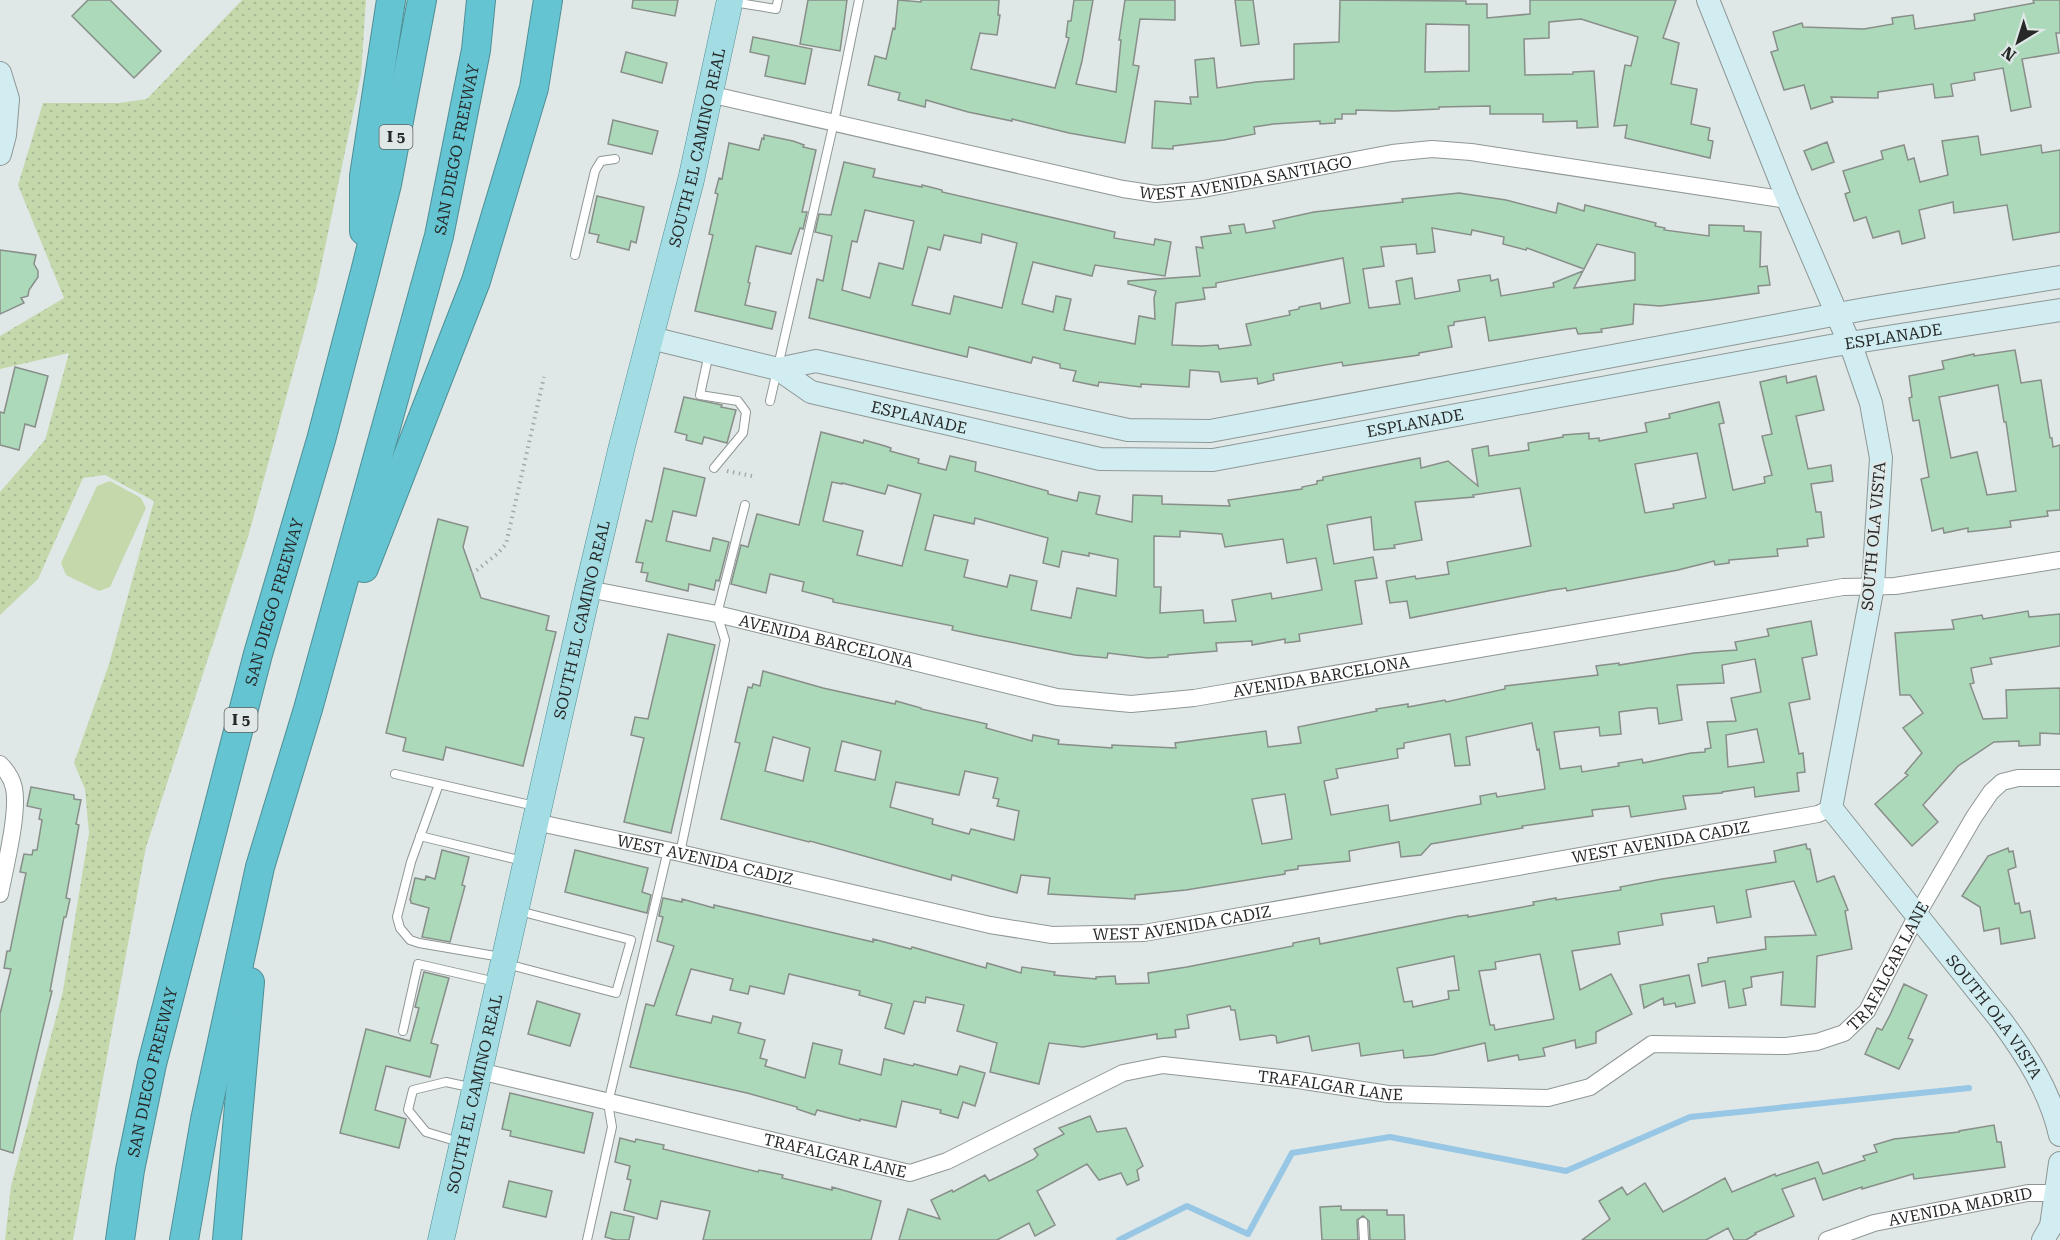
<svg xmlns="http://www.w3.org/2000/svg" width="2060" height="1240" font-family="'Roboto Serif',serif">
	<style>
		.grass { fill: url(#grass-dots) }
		.green { fill: #c4d8ac }
		.lines { fill: none; stroke-linecap: round; stroke-linejoin: round }
		.stream { stroke: #97c7e4; stroke-width: 6 }
		.building { fill: #acd9b9; stroke: #888e89; stroke-width: 1.5; fill-rule: evenodd }
		.lane-casing { stroke: #8f9796; stroke-width: 10 }
		.street-casing { stroke: #8f9796; stroke-width: 18 }
		.secondary-casing { stroke: #8f9796; stroke-width: 24 }
		.primary-casing { stroke: #4f8e96; stroke-width: 27 }
		.highway-casing { stroke: #4f8e96; stroke-width: 30 }
		.path { stroke: #a2aaa8; stroke-width: 4; stroke-dasharray: 1.5 4.5; stroke-linecap: butt }
		.lane { stroke: #fff; stroke-width: 8 }
		.street { stroke: #fff; stroke-width: 16 }
		.secondary { stroke: #d1edf1; stroke-width: 22 }
		.primary { stroke: #a3dce3; stroke-width: 26 }
		.highway { stroke: #65c4d1; stroke-width: 28 }
		.labels { text-anchor: middle; stroke-width: 4.5; stroke-linejoin: round; paint-order: stroke }
		.shield { fill: #dfe8e6; stroke: #5e6261; stroke-width: 1.5 }
		.shield-label { font-size: 15px; font-weight: bold; fill: #262928 }
		.street-label { font-size: 16px; fill: #262928; stroke: #dfe8e6 }
	</style>
	<defs>
		<pattern id="grass-dots" width="8" height="8" patternUnits="userSpaceOnUse" patternTransform="scale(1.5)"><rect width="8" height="8" fill="#c4d8ac"/><path d="M2 2h.1M6 6h.1" fill="none" stroke="#a8b994" stroke-width="1.8" stroke-linecap="round"/></pattern>
	</defs>
	<rect width="100%" height="100%" fill="#dfe8e6"/>
	<!-- grass -->
	<path class="grass" d="M242,0H366L361,75L318,281L248,537L146,847L73,1240H5L11,1186L63,991L89,833L85,789L74,763L109,664L154,501L105,475L83,478L38,579L0,615V492L45,440L69,353L0,369V336L64,298L18,185L43,103H119L147,99Z"/>
	<!-- green -->
	<path class="green" d="M110,481L141,498L146,508L110,587L99,591L66,575L61,563L97,486Z"/>
	<g class="lines">
		<!-- stream -->
		<path class="stream" d="M1119,1240L1187,1206L1248,1234L1292,1153L1390,1137L1566,1171L1690,1117L1969,1088"/>
	</g>
	<!-- building -->
	<path class="building" d="M88,0H110L161,51L134,78L72,16Z
		M633,0H678L675,16L632,8Z
		M808,0H847L840,51L800,44Z
		M898,0L921,2V0H999L998,15H1000L997,35L980,33L971,69L1055,88L1069,38L1066,37L1068,21H1071L1074,0H1093L1082,61L1076,84L1116,92L1121,40H1119L1125,0H1175V20L1140,19L1133,65L1139,66L1125,143L1069,133L1012,119V121L968,112L926,100L925,107L898,100L900,93L868,85L875,56L886,59L893,28L895,29Z
		M1235,0H1253L1259,44L1241,46Z
		M1340,0L1466,1V4H1487V18L1530,14V0H1676L1663,38L1679,43L1671,84L1697,89L1691,124L1710,128L1708,140L1713,141L1710,158L1625,138L1627,125L1614,126L1625,65L1631,66L1638,37L1581,19L1549,22V38L1524,39L1525,75L1573,74V72L1594,71L1598,127L1577,128V121L1543,122V114H1490V106L1439,107V109L1395,111L1356,110V114H1342V119H1335V123L1320,124V121L1273,124L1254,127L1255,134L1224,140L1173,146V149L1152,148L1155,101L1191,104L1190,97H1198L1195,60L1214,58L1217,88L1256,82L1294,79V44L1339,42ZM1426,24L1469,25V71L1425,72Z
		M2033,0H2060V33H2056L2059,53L2022,59L2031,107L2011,111L2003,68L1974,73L1975,80L1951,84L1953,96L1935,98L1933,84L1878,92V98L1831,97L1833,102L1811,109L1804,85L1784,90L1771,52L1778,50L1773,32L1802,23L1803,27L1864,29L1893,24L1892,18L1913,15L1915,29L1975,20L1974,14L2034,3Z
		M753,37L812,49L805,84L765,76L769,56L750,52Z
		M626,52L667,63L662,83L621,72Z
		M613,120L658,131L652,154L608,144Z
		M764,135L793,141L804,145L803,147L816,150L802,212H807L803,229L800,228L791,254L756,246L748,282L750,283L745,305L776,312L772,329L695,311L713,235L709,234L718,194L715,193L719,178L722,179L729,143L759,150L762,138L764,139Z
		M1978,136L1981,155L2041,145L2042,153L2060,150V232L2013,240L2007,205L1954,213L1953,202L1919,210L1925,238L1902,244L1899,231L1873,238L1866,217L1854,221L1845,194L1850,192L1843,171L1883,159L1881,151L1904,145L1908,160L1914,158L1920,182L1948,175L1942,141Z
		M1827,142L1834,162L1812,170L1804,151Z
		M844,162L875,169L873,177L922,187V185L942,190V192L1115,232L1114,238L1154,245L1155,239L1171,242L1165,276L1095,265L1092,276L1033,262L1022,304L1053,312L1056,296L1071,299L1064,330L1135,344L1139,316L1155,319L1154,298L1156,291L1128,284V281L1200,276L1196,247L1203,248L1201,237L1231,233L1229,226L1244,224L1246,233L1275,228L1273,221L1314,212L1403,202L1402,199L1459,193L1506,200L1556,213L1558,203L1584,211L1585,205L1656,223L1655,226L1665,228L1664,230L1709,236V225L1744,226V231L1761,232L1760,267L1767,266L1770,285L1758,286L1759,293L1710,300L1660,306L1634,304L1633,324L1601,329L1602,332L1578,334L1576,328L1568,329L1489,341L1485,317L1454,322V325L1448,326L1452,347L1419,353V355L1343,366L1342,362L1273,374L1274,380L1258,384L1257,378L1221,382L1219,372L1190,370L1189,387L1141,384V387L1099,382L1098,386L1073,381L1076,371L1060,368V364L1033,357L1031,363L969,347L967,357L809,318L817,279L823,281L832,236L815,232L819,214L831,215ZM865,210L914,221L903,269L879,263L870,298L842,290L852,241L857,242ZM1432,228L1471,235L1472,230L1504,237L1503,244L1526,250L1527,248L1584,269L1597,244L1635,253V280L1574,288L1583,271L1553,283L1554,287L1501,296L1498,279L1491,281L1490,275L1458,280L1460,291L1415,299L1412,278L1396,281L1400,304L1369,308L1363,269L1384,266L1381,247L1416,244L1417,254L1435,252ZM982,234L1017,243L1002,308L954,296L950,314L912,305L928,247L940,250L944,235L981,243ZM1343,258L1350,303L1321,309L1320,303L1299,307V309L1289,311L1290,315L1246,324L1251,345L1219,349L1218,345L1201,346L1172,345L1176,303L1205,299L1203,288L1216,287V283Z
		M597,196L644,207L636,243L631,241L629,250L597,242L599,235L589,233Z
		M0,250L36,255L34,264L38,271V277L29,290L28,296L21,298L24,303L0,314Z
		M2015,350L2021,383L2041,380L2050,438H2052L2053,447L2060,445V510L2047,511L2048,516L2010,521L2011,527L1968,532V528L1944,533L1943,528L1932,531L1921,479L1929,477L1919,420L1913,421L1909,398L1912,397L1909,376L1944,369L1942,361L1974,354V356ZM1998,385L2004,422H2006L2016,491L1987,495L1977,452L1951,458L1939,397Z
		M15,367L48,376L35,427L25,424L19,450L0,445V412L4,413Z
		M1786,376L1787,383L1816,376L1824,410L1796,416L1808,469L1831,465L1833,481L1811,484L1816,512H1821L1824,537L1807,539L1808,546L1777,549L1778,556L1729,560V563L1715,565L1714,561L1678,570L1593,586L1567,591L1566,588L1553,590L1410,618L1407,601L1390,603L1386,581L1415,576L1416,579L1449,574L1447,562L1531,546L1520,488L1473,495L1474,497L1415,502L1422,540L1394,545L1395,548L1374,550L1371,517L1327,525L1334,564L1373,557L1377,578L1355,581L1362,624L1299,634L1300,641L1285,643V639L1252,645V641L1216,643L1217,651L1168,655V657L1148,658L1108,653L1107,658L1075,655L980,636L952,630L953,626L833,602V599L802,591L804,582L770,574L766,593L731,584L741,545L748,547L757,514L799,525L821,432L863,443L864,440L885,446L891,448L890,451L919,459L918,463L946,470L950,456L976,462L975,471L1048,491V494L1077,501L1079,492L1100,496L1096,514L1132,522L1133,495L1162,496V504L1230,506L1228,500L1302,489V487L1317,484V481L1323,480V477L1420,458L1421,468L1448,461L1478,486L1472,449L1488,446L1489,456L1529,450L1528,443L1563,437V435L1589,433V439L1599,438V441L1647,432L1645,423L1670,418L1669,414L1719,402L1724,423L1719,424L1733,490L1765,483L1764,477L1772,475L1762,436L1772,434L1760,382ZM1697,453L1706,498L1673,504L1674,508L1645,513L1635,464ZM832,482L842,484V483L885,494L888,485L921,494L902,566L857,555L863,531L823,521ZM934,515L974,524L975,518L1048,538L1043,563L1059,567L1062,551L1089,556V553L1118,559L1116,596L1077,588L1071,618L1031,610L1037,581L1010,575L1007,587L964,577L968,560L925,550ZM1180,531L1222,534L1225,547L1283,539L1287,563L1316,558L1322,590L1272,599L1271,593L1232,600L1236,621L1204,623L1203,610L1160,613L1161,587H1154V536L1180,537Z
		M684,397L722,405L721,407L736,410L727,443L704,437L702,444L686,440L687,435L675,432Z
		M664,468L705,478L696,516L673,511L666,541L710,551L713,538L729,542L719,581L716,580L714,590L689,584L688,591L646,581L648,573L641,572L643,563L636,562L646,520L652,522Z
		M438,519L468,527L463,547L481,598L549,616L546,630L556,632L523,766L446,747L443,760L403,751L406,738L386,733Z
		M2028,611L2029,617L2060,614V646L1990,658L1992,664L1971,668L1974,683L1970,684L1983,719L2007,718L2006,690L2060,688V734L2040,733V745L2019,746V741L1994,742L1958,766L1923,805L1938,822L1912,846L1875,804L1908,775L1905,773L1922,753L1903,728L1923,713L1910,695H1900L1895,633L1954,629L1952,620L1982,615L1983,619Z
		M1811,621L1817,655L1802,658L1810,699L1789,703L1799,754L1803,753L1805,772L1797,773L1799,791L1755,797L1754,787L1722,792V793L1683,796L1686,809L1631,817L1629,806L1592,810L1593,816L1522,826L1523,828L1431,844L1421,855L1401,857L1399,842L1349,851L1350,861L1298,866V869L1285,871V874L1186,890L1135,895V899L1048,894L1050,878L1021,875L1017,893L952,875L951,880L810,841L809,842L721,819L740,743L735,742L748,687L752,688L753,684L760,686L763,671L823,688L895,704L896,701L921,708V709L987,724L986,728L1032,741L1033,735L1059,740L1058,744L1112,748V745L1176,748L1175,743L1266,731L1268,747L1301,743L1298,727L1377,711L1376,709L1408,704V707L1445,700L1446,702L1505,689V686L1598,675L1596,666L1619,663V665L1694,653L1737,650L1735,642L1769,636L1767,629ZM1755,659L1761,692L1731,698L1736,721L1707,722L1711,748L1705,749V752L1691,753L1643,763L1642,759L1618,763L1619,766L1582,772L1581,766L1560,769L1554,732L1599,727L1600,736L1621,734L1619,712L1649,708H1657L1659,724L1682,720L1677,685L1724,683L1722,665ZM1532,723L1537,750L1539,749L1545,789L1497,797L1496,793L1480,796L1481,804L1390,821L1388,805L1331,815L1324,781L1338,778L1336,769L1398,758L1397,749L1404,748V743L1450,734L1455,766L1470,765L1466,737ZM1757,729L1764,762L1728,767L1726,735ZM773,737L810,748L803,781L765,771ZM842,741L881,751L875,780L835,771ZM965,771L998,778L993,798L999,799L997,806L1019,811L1014,840L971,829L969,834L932,824L933,819L890,807L896,782L959,795ZM1285,794L1292,839L1262,844L1252,799Z
		M668,634L715,645L671,833L624,822L644,738L631,735L635,717L648,719Z
		M31,787L74,795V799L81,800L76,824L79,825L66,898L70,899L66,917H64L50,991H52L13,1153L0,1149V1014L11,969L4,968L7,951H10L26,873L20,872L24,854L32,855L33,850H37L42,820L39,819L41,809L27,806Z
		M1806,844L1807,849H1810L1817,882L1834,876L1848,910L1845,911L1852,949L1817,956L1815,1007L1781,1005L1783,972L1751,977L1752,987L1743,989L1746,1005L1729,1008L1725,981L1702,986L1698,964L1708,962V958L1766,949L1765,937L1816,935L1794,881L1746,890L1751,917L1717,923L1714,906L1661,914L1663,925L1618,932L1620,944L1572,951L1580,990L1611,974L1632,1014L1596,1032V1043L1576,1048L1575,1040L1543,1048L1545,1056L1519,1060L1518,1055L1488,1061L1485,1043L1433,1055L1404,1058L1403,1050L1361,1056L1359,1043L1312,1051L1309,1036L1277,1043L1276,1036L1272,1035L1240,1040L1235,1010H1231L1230,1006L1187,1015L1189,1028L1175,1030L1176,1037L1157,1039V1034L1083,1047L1049,1043L1039,1084L990,1072L997,1043L957,1031L964,1005L926,997L925,1003L914,1001L904,1034L885,1028L892,1004L859,995L860,991L789,974L784,994L750,986L748,994L730,990L733,979L691,969L676,1015L711,1023L713,1016L741,1023L738,1033L765,1040L760,1058L767,1060L765,1066L805,1078L813,1043L842,1050L839,1064L881,1075L884,1059L913,1066L914,1064L957,1075L960,1066L985,1073L975,1106L963,1102L958,1118L940,1113L941,1110L902,1101L896,1127L860,1119V1121L817,1110L815,1115L797,1109V1107L747,1093L630,1067L646,1004L654,1006L674,946L657,941L663,917L659,916L663,898L682,902V899L714,908V905L873,942V939L911,949L912,947L986,968L987,963L1021,973L1022,967L1055,972L1054,975L1096,979V977L1115,976L1116,984L1149,983L1148,973L1187,967L1293,946V943L1319,938L1320,944L1459,916L1468,915V917L1534,905L1533,902L1556,898V900L1621,890L1620,887L1662,879L1776,862L1774,851ZM1540,954L1554,1019L1495,1030L1494,1025H1490L1479,971L1496,969L1495,962ZM1454,956L1459,990L1448,991L1449,999L1413,1007L1412,1001L1404,1002L1397,968Z
		M2008,848L2009,852L2013,851L2016,867L2008,870L2015,904L2019,903L2021,913L2030,911L2035,938L2001,944L1999,928L1984,931L1980,907L1962,896L1988,856Z
		M442,850L469,857L462,885L465,886L450,942L422,937L429,908L411,903V901L410,900L415,878L425,880L426,876L435,879Z
		M575,850L648,868L642,892L651,895L647,913L565,892Z
		M424,972L449,978L431,1043L438,1045L430,1077L386,1066L375,1110L406,1119L399,1148L340,1133L366,1029L410,1041L419,1008L415,1007Z
		M1689,975L1695,1003L1676,1007L1675,1003L1664,1005L1663,998L1644,1008L1640,985Z
		M1904,984L1927,995L1908,1038L1913,1040L1899,1069L1865,1054L1877,1028L1882,1030L1890,1015Z
		M537,1001L580,1014L570,1046L528,1034Z
		M510,1093L593,1113L584,1153L510,1136L511,1131L502,1129Z
		M1090,1116L1097,1132L1126,1128L1143,1166L1137,1170L1139,1180L1127,1185L1121,1173L1099,1180L1087,1164L1037,1191L1055,1225L1035,1236L1029,1223L997,1240H899L908,1209L940,1219L931,1200L952,1190L953,1192L985,1175L989,1181L1034,1159L1038,1155L1034,1149L1064,1134L1059,1128Z
		M1994,1125L1997,1142H2001L2005,1167L1914,1179L1913,1174L1862,1189V1187L1823,1200L1815,1178L1782,1189L1794,1216L1755,1233L1756,1234L1746,1240H1734L1728,1228L1706,1240H1582L1610,1219L1599,1201L1622,1187L1627,1195L1645,1183L1663,1212L1725,1178L1732,1192L1775,1174L1776,1176L1818,1162L1823,1174L1865,1160L1863,1156L1877,1152L1874,1145L1894,1139L1959,1132V1131Z
		M620,1138L635,1142L636,1139L664,1145L663,1149L758,1172L759,1170L783,1175L782,1178L832,1190V1187L881,1201L871,1240H703L710,1211L661,1201L657,1219L624,1210L631,1180L627,1179L630,1166L615,1162Z
		M509,1181L552,1191L546,1217L503,1207Z
		M1341,1206V1210H1387V1215H1404L1405,1240H1370L1369,1221L1363,1216L1357,1220L1358,1240H1322L1320,1207Z
		M611,1212L634,1217L629,1240H616L605,1237Z"/>
	<g class="lines">
		<defs>
			<path id="lane" d="M733,2L776,9L778,0
				M575,255L595,171L601,161L615,159
				M709,353L700,395L738,401L746,412L743,433L714,468
				M770,401L834,122L859,0
				M395,774L535,806
				M439,784L411,862L397,917L400,928L410,940L419,943L501,957
				M420,836L523,861
				M680,853L725,640L717,614L745,505
				M507,964L616,993L631,940L519,911
				M403,1031L418,964L496,982
				M459,1142L426,1132L408,1110L413,1090L446,1082L474,1088
				M1363,1222L1364,1240
				M587,1240L612,1127L608,1103L668,850"/>
			<g id="street">
				<path id="s1" d="M709,94L1123,189L1156,194L1198,190L1392,153L1432,149L1471,152L1788,200"/>
				<path id="s2" d="M588,589L717,614L1057,697L1131,704L1194,698L1843,587L1895,586L2060,560"/>
				<path d="M0,764C6,770 12,779 14,788C19,813 5,867 0,894"/>
				<path id="s3" d="M535,822L680,853L990,925L1052,935L1144,933L1818,814L1831,808"/>
				<path id="s4" d="M479,1071L910,1173L947,1161L1123,1073L1163,1065L1298,1080L1388,1094L1548,1098L1590,1087L1652,1044L1786,1046L1817,1042L1844,1033L1867,1011L1917,915L1974,817L1991,792L2002,782L2018,778H2060"/>
				<path id="s5" d="M1827,1240L1874,1223L2028,1193H2060"/>
			</g>
			<g id="secondary">
				<path id="s6" d="M1708,0L1788,200L1854,354L1871,403L1881,458L1873,586L1831,808L2000,1019C2026,1054 2050,1091 2060,1135"/>
				<path d="M0,73L8,99L5,135L0,154"/>
				<path id="s7" d="M651,338L778,369L811,392L1100,459L1213,460L1830,346L2060,310"/>
				<path d="M778,369L816,361L1128,430L1210,431L1865,309L2060,277"/>
				<path d="M2043,1240L2051,1226L2060,1163"/>
			</g>
			<g id="primary">
				<path id="s8" d="M441,1240L588,589L622,446L691,180L730,0"/>
			</g>
			<g id="highway">
				<path d="M364,231V176L391,0"/>
				<path d="M364,568L476,281L534,88L548,0"/>
				<path id="s9" d="M120,1240L130,1170L152,1064L258,654L321,440L365,272L387,184L422,0"/>
				<path id="s10" d="M184,1240L205,1120L260,867L308,709L439,236L476,50L481,0"/>
				<path d="M227,1240L250,982"/>
			</g>
		</defs>
		<!-- lane casing -->
		<use href="#lane" class="lane-casing"/>
		<!-- street casing -->
		<use href="#street" class="street-casing"/>
		<!-- secondary casing -->
		<use href="#secondary" class="secondary-casing"/>
		<!-- primary casing -->
		<use href="#primary" class="primary-casing"/>
		<!-- highway casing -->
		<use href="#highway" class="highway-casing"/>
		<!-- path -->
		<path class="path" d="M727,471L752,476
			M472,574L497,554L506,544L544,377"/>
		<!-- lane -->
		<use href="#lane" class="lane"/>
		<!-- street -->
		<use href="#street" class="street"/>
		<!-- secondary -->
		<use href="#secondary" class="secondary"/>
		<!-- primary -->
		<use href="#primary" class="primary"/>
		<!-- highway -->
		<use href="#highway" class="highway"/>
	</g>
	<g class="labels">
		<!-- shield labels -->
		<g class="shield">
			<rect x="379.5" y="125" width="33" height="24" rx="4.5"/>
			<rect x="224.5" y="708" width="33" height="24" rx="4.5"/>
		</g>
		<g class="shield-label">
			<text x="396" y="142">I 5</text>
			<text x="241" y="725">I 5</text>
		</g>
		<!-- street labels -->
		<g class="street-label">
			<text dy="6" stroke="none"><textPath href="#s8" startOffset="1122">SOUTH EL CAMINO REAL</textPath></text>
			<text dy="6" stroke="none"><textPath href="#s10" startOffset="1125">SAN DIEGO FREEWAY</textPath></text>
			<text dy="6" stroke="none"><textPath href="#s1" startOffset="549">WEST AVENIDA SANTIAGO</textPath></text>
			<text dy="6" stroke="none"><textPath href="#s7" startOffset="1272">ESPLANADE</textPath></text>
			<text dy="6" stroke="none"><textPath href="#s7" startOffset="282">ESPLANADE</textPath></text>
			<text dy="6" stroke="none"><textPath href="#s7" startOffset="786">ESPLANADE</textPath></text>
			<text transform="translate(1873 536) rotate(-85)" y="6">SOUTH OLA VISTA</text>
			<text dy="6" stroke="none"><textPath href="#s9" startOffset="657">SAN DIEGO FREEWAY</textPath></text>
			<text dy="6" stroke="none"><textPath href="#s8" startOffset="636">SOUTH EL CAMINO REAL</textPath></text>
			<text dy="6" stroke="none"><textPath href="#s2" startOffset="244">AVENIDA BARCELONA</textPath></text>
			<text dy="6" stroke="none"><textPath href="#s2" startOffset="748">AVENIDA BARCELONA</textPath></text>
			<text dy="6" stroke="none"><textPath href="#s3" startOffset="1146">WEST AVENIDA CADIZ</textPath></text>
			<text dy="6" stroke="none"><textPath href="#s3" startOffset="174">WEST AVENIDA CADIZ</textPath></text>
			<text dy="6" stroke="none"><textPath href="#s3" startOffset="660">WEST AVENIDA CADIZ</textPath></text>
			<text dy="6" stroke="none"><textPath href="#s4" startOffset="1500">TRAFALGAR LANE</textPath></text>
			<text dy="6" stroke="none"><textPath href="#s6" startOffset="1110">SOUTH OLA VISTA</textPath></text>
			<text dy="6" stroke="none"><textPath href="#s9" startOffset="171">SAN DIEGO FREEWAY</textPath></text>
			<text dy="6" stroke="none"><textPath href="#s4" startOffset="888">TRAFALGAR LANE</textPath></text>
			<text dy="6" stroke="none"><textPath href="#s8" startOffset="150">SOUTH EL CAMINO REAL</textPath></text>
			<text dy="6" stroke="none"><textPath href="#s4" startOffset="366">TRAFALGAR LANE</textPath></text>
			<text dy="6" stroke="none"><textPath href="#s5" startOffset="138">AVENIDA MADRID</textPath></text>
		</g>
	</g>
	<!-- north arrow -->
	<g transform="translate(2018 42) rotate(218)" stroke="#dfe8e6" stroke-width="4.5" paint-order="stroke">
	<path d="M0-4.5L10 22L0 15L-10 22Z" fill="#262928"/>
	<text y="-9" font-size="16" font-weight="bold" text-anchor="middle" fill="#262928">N</text>
	</g>
</svg>
